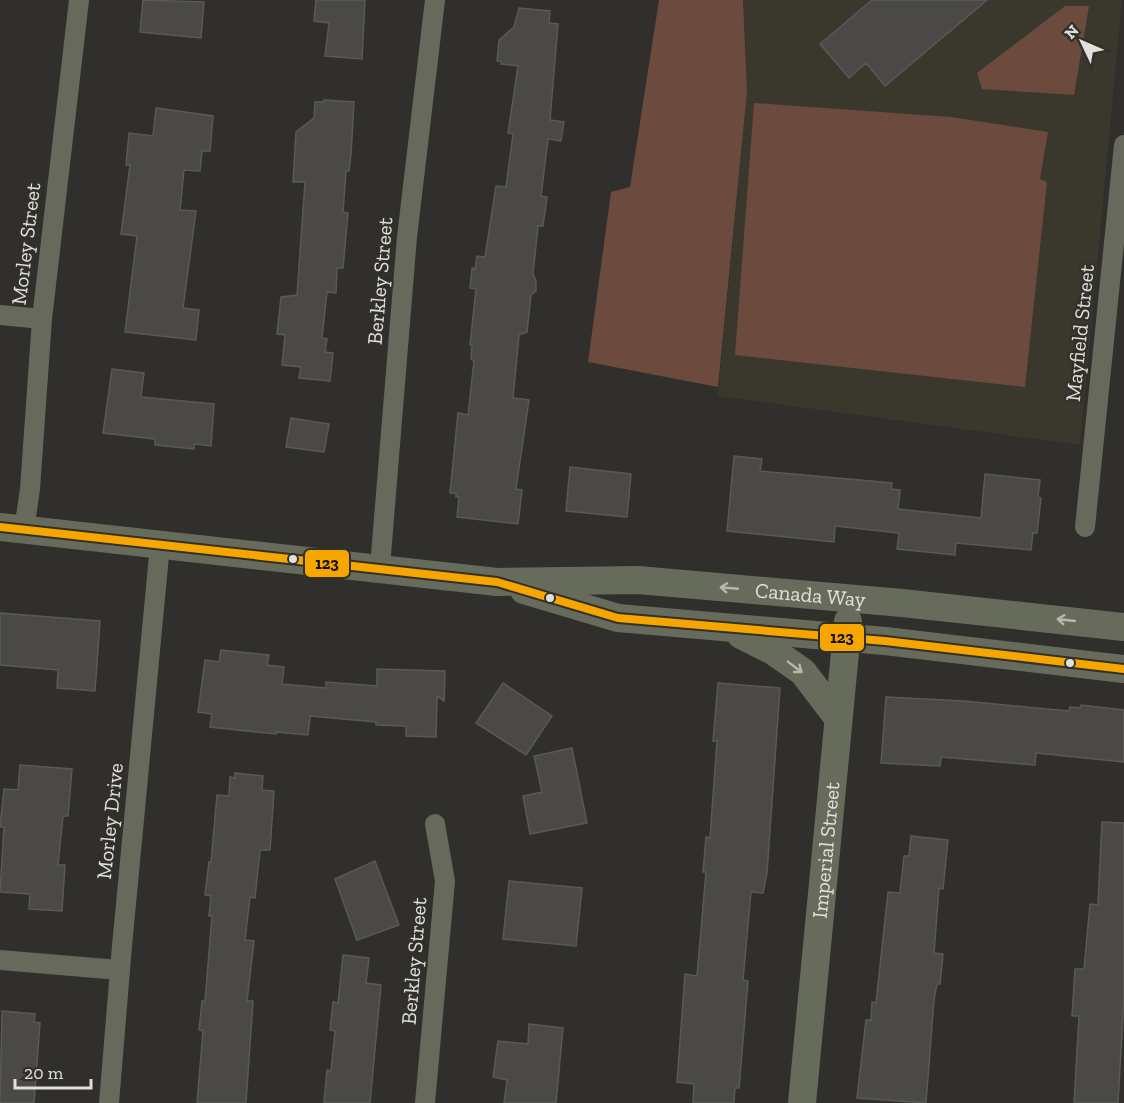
<svg xmlns="http://www.w3.org/2000/svg" width="1124" height="1103" font-family="'Zilla Slab',serif">
	<style>
		.built { fill: #3a372d }
		.green { fill: #6d4a3e }
		.building { fill: #4b4947; stroke: #5a5956; stroke-width: 1.5 }
		.lines { fill: none; stroke-linecap: round; stroke-linejoin: round }
		.street { stroke: #66695b; stroke-width: 20 }
		.secondary { stroke: #676b5c; stroke-width: 28 }
		.bus-1-casing { stroke: #32302a; stroke-width: 12 }
		.bus-1 { stroke: #f7a600; stroke-width: 8 }
		.oneway { stroke: #b6b7af }
		.bus-dot { fill: #e1e0dc; stroke: #32302a; stroke-width: 2 }
		.labels { text-anchor: middle; stroke-width: 4.5; stroke-linejoin: round; paint-order: stroke }
		.street-label { font-size: 21px; fill: #e1e0dc; stroke: #32302a }
		.line-badge { stroke: #32302a; stroke-width: 2 }
		.pale-badge-label { font-size: 16px; text-anchor: middle; font-weight: bold; fill: #111 }
	</style>
	<rect width="100%" height="100%" fill="#302f2c"/>
	<!-- built -->
	<path class="built" d="M743,0H1122L1080,445L718,396L747,92Z"/>
	<!-- green -->
	<path class="green" d="M659,0H743L747,92L718,387L588,362L611,192L630,187Z
		M1065,6H1089L1074,95L982,89L977,73Z
		M754,103L951,117L1048,132L1040,179L1047,182L1025,387L735,355Z"/>
	<!-- building -->
	<path class="building" d="M143,0L204,2L201,38L140,32Z
		M316,0H365L362,59L325,56L329,23L314,21Z
		M872,0H987L885,86L866,63L849,78L820,44Z
		M519,8L550,11L549,23L558,24L550,120L564,122L561,141L548,139L541,196L547,197L543,226H538L533,274L536,281V291L531,295L527,332L519,335L513,398L529,400L516,489L522,490L518,524L457,517L459,497H456V493H450L458,413L468,415L474,361L471,359L472,345H470L476,289L470,288L472,268L475,269L477,256L485,257L496,186L506,187L513,134L508,133L518,66L501,64V61H497L499,40L514,27Z
		M324,100L354,102L351,155L349,171H346L343,212L348,213L343,268H337L336,293L327,292L322,338L327,339L325,352L333,353L330,381L299,378L301,367L282,365L285,335L277,334L281,297L297,295L305,182H293L296,132L314,118L315,102H324Z
		M156,108L213,116L210,151H202L200,171L184,170L180,210L196,211L183,308L199,310L196,340L125,332L137,236L121,234L130,165H126L129,133L153,136Z
		M112,369L144,373L141,397L214,404L211,446L194,444V449L155,445V439L103,433Z
		M291,418L329,424L324,452L286,447Z
		M734,456L762,459L760,471L892,483L891,489L900,490L898,509L981,518L985,474L1040,480L1038,497L1041,498L1037,533H1033L1031,550L956,543L955,555L897,549L899,533L835,526L834,542L727,531Z
		M570,467L631,474L627,517L566,511Z
		M0,613L100,621L95,691L57,688L58,670L0,665Z
		M221,650L269,655L267,665L284,667L282,684L326,688V682L377,686V669L445,671L444,701L437,696L436,737L406,736V726L376,725V722L310,716L308,735L276,732V734L210,727L212,714L198,712L205,660L219,662Z
		M503,683L552,716L526,755L476,723Z
		M718,683L780,688L767,873L763,893L751,892L743,980L748,981L739,1088H735L734,1103H693L694,1084L677,1082L685,974L697,976L706,872H703L706,837L710,838L717,741H713Z
		M886,697L964,701L1069,711L1070,707L1080,708L1081,705L1124,710V762L1036,753L1035,765L941,757L940,766L881,763Z
		M572,748L587,823L530,834L523,796L542,792L534,756Z
		M20,765L72,769L68,816H63L58,865H65L62,911L29,909L30,894L0,892L4,827H0L4,789L18,790Z
		M235,773L263,776L262,790L274,791L270,850H260L255,898L250,897L245,940L254,941L247,1001H253L246,1103H197L203,1031L199,1030L202,1001H205L212,916H209L211,896L205,895L209,862H211L217,795L229,796L230,777L235,778Z
		M1102,822L1124,823V997L1118,1103H1074L1079,1016H1072L1075,969H1084L1090,904L1098,905Z
		M911,836L948,840L943,889L939,888L934,953L943,954L940,984H937L934,1000L926,1103L857,1098L866,1020H871L872,1002L876,1003L888,892L900,893L904,856H909Z
		M375,861L399,925L357,940L335,879Z
		M509,881L582,888L576,946L503,939Z
		M343,955L369,958L366,983L381,985L370,1103H324L327,1070L331,1071L335,1031L330,1030L333,1002L338,1003Z
		M2,1011L35,1014L34,1022L40,1023L34,1103H0Z
		M529,1024L563,1028L556,1103H504L507,1080L493,1077L498,1041L528,1044Z"/>
	<g class="lines">
		<!-- street -->
		<path class="street" d="M0,315L42,319
			M1085,527L1124,145
			M24,530L30,489L42,319L79,0
			M380,567L407,237L435,0
			M0,960L119,970
			M109,1103L122,946L160,545
			M425,1103L445,881L435,824"/>
		<!-- secondary -->
		<g class="secondary">
			<path id="s1" d="M0,527L497,582L638,580L902,603L1124,627"/>
			<path d="M524,590L618,618L885,641L1124,669"/>
			<path d="M741,635L773,651L803,672L838,718"/>
			<path id="s2" d="M802,1103L848,621"/>
		</g>
		<defs>
			<path id="bus-1" d="M0,527L497,582L618,618L885,641L1124,669"/>
		</defs>
		<!-- bus-1 casing -->
		<use href="#bus-1" class="bus-1-casing"/>
		<!-- bus-1 -->
		<use href="#bus-1" class="bus-1"/>
	</g>
	<!-- one-way arrows -->
	<defs><path id="oneway-shaft" d="M-6 0H5M1.5-3L5.5 0L1.5 3" fill="none" stroke-width="1.6" stroke-linecap="round" stroke-linejoin="round" transform="scale(1.5)"/></defs>
	<g class="oneway">
		<use href="#oneway-shaft" transform="translate(729 588) rotate(-175)"/>
		<use href="#oneway-shaft" transform="translate(1066 620) rotate(-174)"/>
		<use href="#oneway-shaft" transform="translate(795 667) rotate(37)"/>
	</g>
	<!-- markers -->
	<g class="bus-dot">
		<circle cx="293" cy="559" r="5"/>
		<circle cx="550" cy="598" r="5"/>
		<circle cx="1070" cy="663" r="5"/>
	</g>
	<g class="labels">
		<!-- street labels -->
		<g class="street-label">
			<text transform="translate(26 244) rotate(-83)" y="7">Morley Street</text>
			<text transform="translate(380 281) rotate(-85)" y="7">Berkley Street</text>
			<text transform="translate(1080 333) rotate(-84)" y="7">Mayfield Street</text>
			<text dy="7" stroke="none"><textPath href="#s1" startOffset="814">Canada Way</textPath></text>
			<text transform="translate(110 821) rotate(-84)" y="7">Morley Drive</text>
			<text dy="7" stroke="none"><textPath href="#s2" startOffset="254">Imperial Street</textPath></text>
			<text transform="translate(414 961) rotate(-85)" y="7">Berkley Street</text>
		</g>
	</g>
	<g class="line-badge">
		<rect x="304" y="549" width="46" height="29" rx="6" fill="#f7a600"/>
		<rect x="819" y="623" width="46" height="29" rx="6" fill="#f7a600"/>
	</g>
	<g class="pale-badge-label">
		<text x="327" y="569">123</text>
		<text x="842" y="643">123</text>
	</g>
	<!-- north arrow -->
	<g transform="translate(1082 42) rotate(314)" stroke="#32302a" stroke-width="4.5" paint-order="stroke">
	<path d="M0-4.5L10 22L0 15L-10 22Z" fill="#e1e0dc"/>
	<text y="-9" font-size="16" font-weight="bold" text-anchor="middle" fill="#e1e0dc">N</text>
	</g>
	<!-- scale -->
	<path d="M15 1079v9h76v-9" fill="none" stroke="#e1e0dc" stroke-width="3"/>
	<text x="24" y="1079" font-size="18" fill="#e1e0dc" stroke="#32302a" stroke-width="4.5" paint-order="stroke">20 m</text>
</svg>
